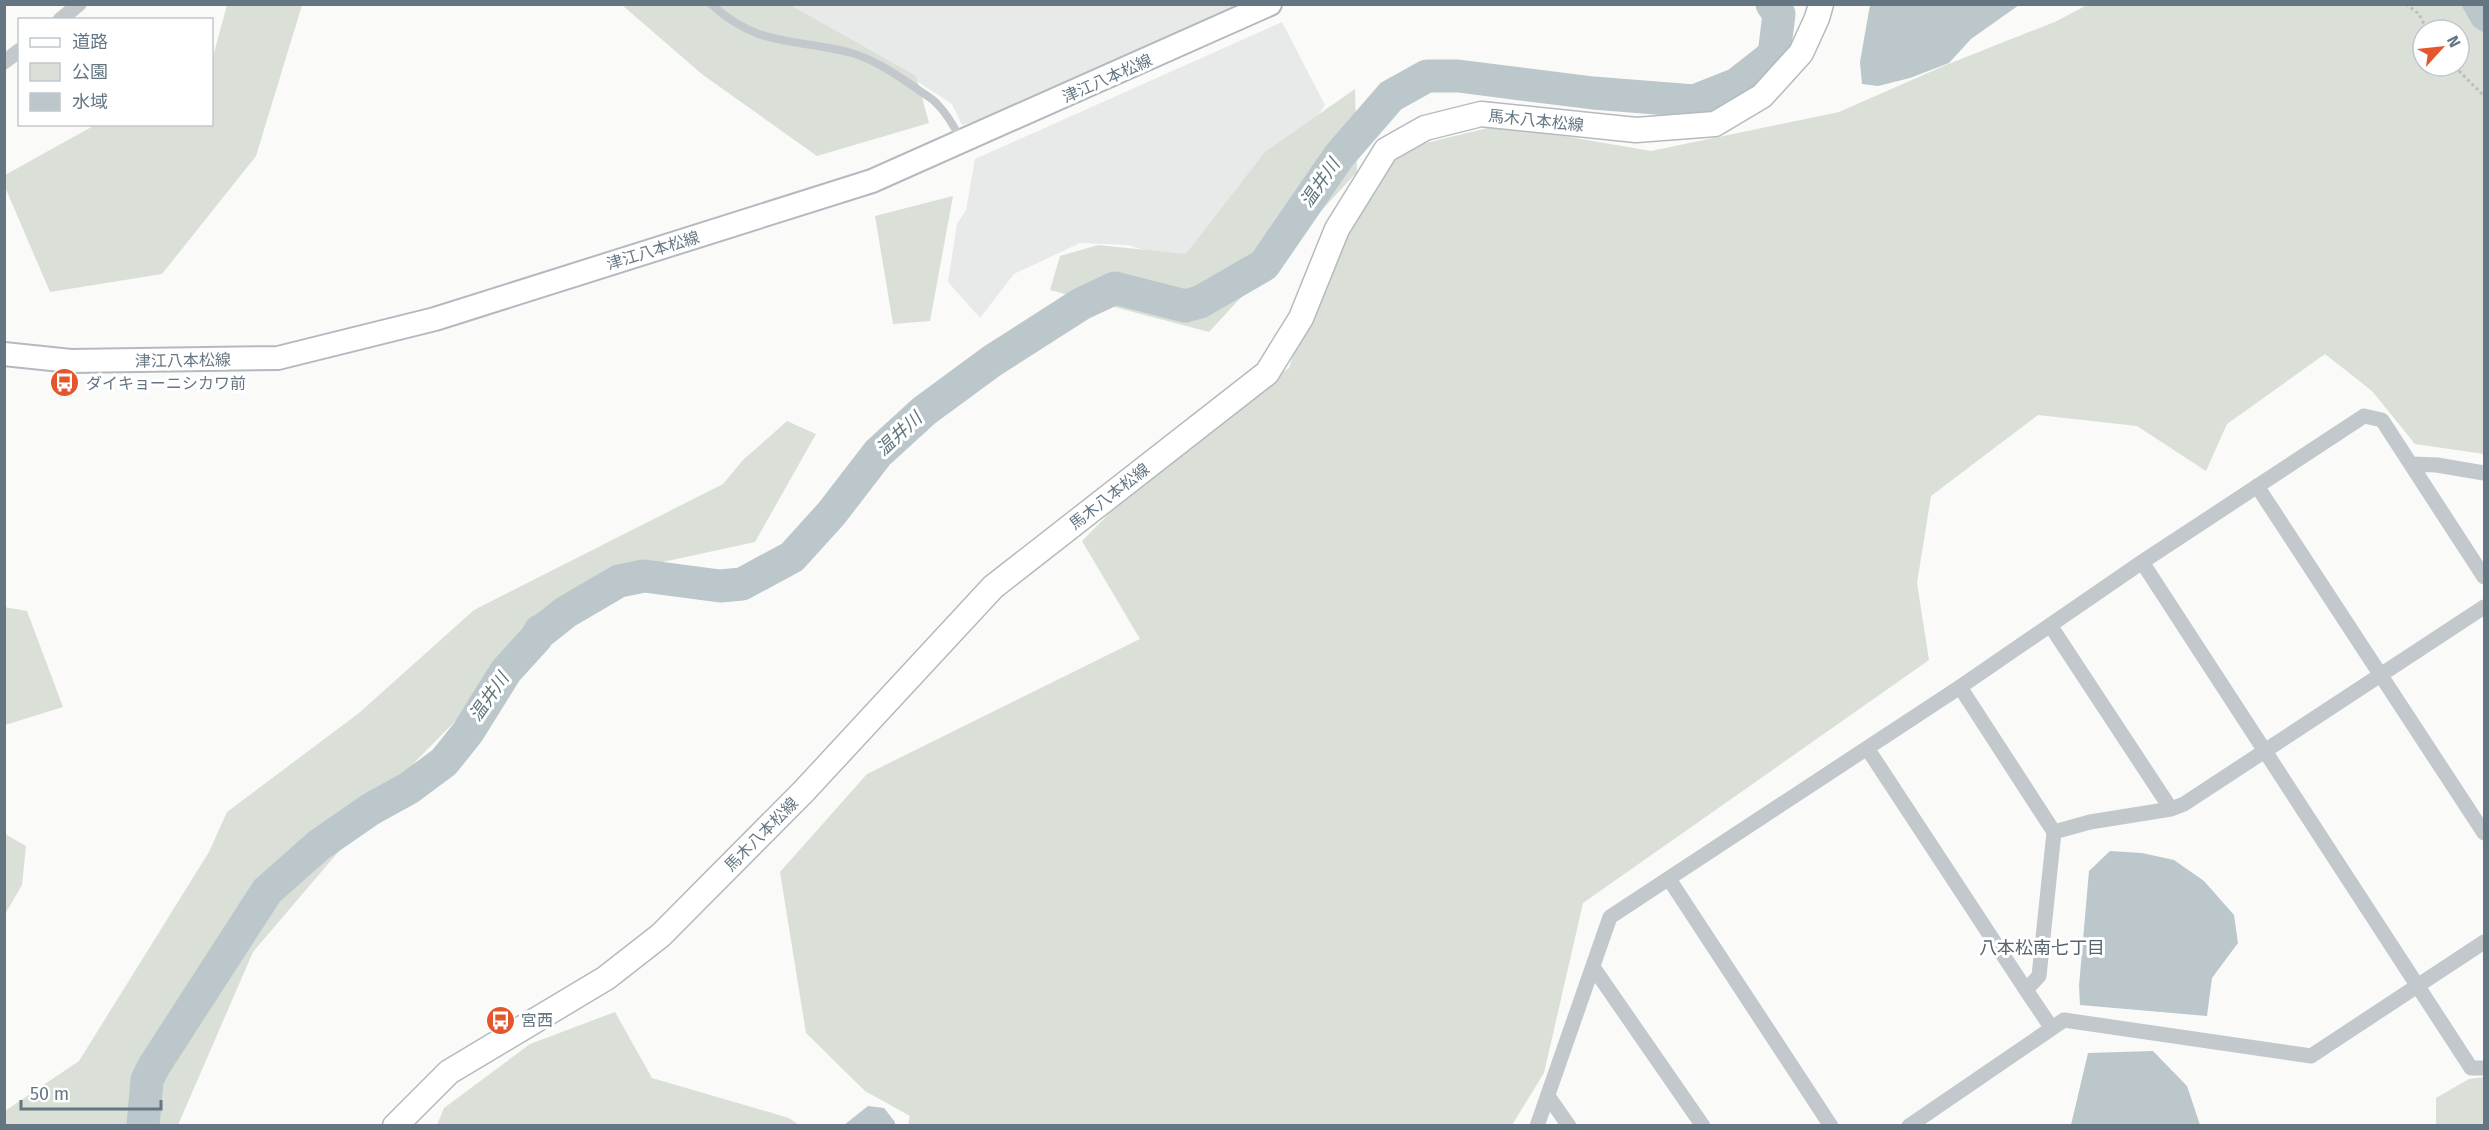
<svg xmlns="http://www.w3.org/2000/svg" width="2489" height="1130" font-family="'Fira Sans','Noto Sans JP',sans-serif">
	<style>
		.built { fill: #e8e9e9 }
		.green { fill: #dadfd7; fill-rule: evenodd }
		.water { fill: #bbc7cb }
		.lines { fill: none; stroke-linecap: round; stroke-linejoin: round }
		.river { stroke: #bbc7cb; stroke-width: 33 }
		.secondary-casing { stroke: #b3babf; stroke-width: 26 }
		.primary-casing { stroke: #b5babe; stroke-width: 27 }
		.path { stroke: #bbbfc2; stroke-width: 3; stroke-dasharray: 3 3; stroke-linecap: butt }
		.service { stroke: #c3c8cc; stroke-width: 8 }
		.minor { stroke: #c3c8cc; stroke-width: 15 }
		.secondary { stroke: #fff; stroke-width: 22 }
		.primary { stroke: #fff; stroke-width: 24 }
		.labels { text-anchor: middle; stroke-width: 6; stroke-linejoin: round; paint-order: stroke }
		.street-label { font-size: 16px; fill: #657683; stroke: #fff }
		.poi-label { font-size: 16px; fill: #657683; stroke: #fff; text-anchor: start }
		.water-label { font-size: 18px; font-style: italic; fill: #60757c; stroke: #fff }
		.neighbourhood-label { font-size: 18px; fill: #57646e; stroke: #fff }
	</style>
	<rect width="100%" height="100%" fill="#fafaf8"/>
	<!-- built -->
	<path class="built" d="M719,5H1240L1018,110L962,125L952,104L869,50Z
		M1282,22L1325,105L1278,175L1197,265L1127,245L1080,243L1014,274L980,318L948,282L957,224L966,210L975,159Z"/>
	<!-- green -->
	<path class="green" d="M227,5H302L256,156L162,274L50,292L5,187V175L95,125L212,124V60Z
		M622,5H790L916,76L929,123L817,156L703,75Z
		M2087,5H2461L2473,26L2484,33V454L2415,444L2372,391L2325,354L2227,424L2206,471L2137,426L2038,415L1931,496L1917,583L1929,660L1583,903L1544,1073L1512,1125H908L910,1116L865,1091L806,1033L780,872L867,774L1140,639L1082,541L1186,436L1289,368L1337,229L1401,149L1500,125L1651,151L1839,112L1946,65L2057,21ZM2423,30H2459V66H2423Z
		M1355,89L1357,172L1209,332L1050,290L1060,256L1098,245L1186,254L1265,152Z
		M953,196L930,321L893,324L875,216Z
		M787,421L816,434L755,542L649,565L521,654L415,762L253,952L178,1125H5V1111L79,1061L209,852L227,812L359,713L474,610L723,484L743,460Z
		M4,607L27,611L63,707L5,725Z
		M5,834L26,846L22,885L5,914Z
		M615,1012L652,1078L789,1118L799,1125H437L444,1108L530,1044Z
		M2484,1077V1125L2436,1126V1098L2469,1079Z"/>
	<!-- water -->
	<path class="water" d="M1870,5V4L2019,5L1971,39L1949,63L1910,78L1878,86L1862,84L1860,62Z
		M2461,5H2484V33L2473,26Z
		M2110,851L2142,853L2174,860L2204,881L2234,915L2238,943L2212,978L2207,1016L2080,1005L2079,986L2089,871Z
		M2153,1051L2187,1086L2200,1125H2071L2088,1053Z
		M868,1106L884,1108L895,1122V1125H844Z"/>
	<g class="lines">
		<!-- river -->
		<path class="river" d="M143,1126L147,1080L154,1066L267,891L319,845L371,809L409,788L444,762L468,732L506,671L536,638L540,631H542L566,612L619,581L644,576L720,586L742,584L792,557L831,514L878,453L924,411L992,361L1081,304L1115,288L1185,306L1200,302L1264,265L1339,156L1391,96L1427,76H1458L1593,93L1694,101L1737,84L1774,55L1779,14L1772,4"/>
		<defs>
			<path id="secondary" d="M4,354L71,361L278,358L435,319L872,181L1270,4"/>
			<path id="primary" d="M395,1126L449,1072L606,978L661,935L804,791L993,587L1267,373L1301,318L1337,229L1386,150L1425,128L1481,114L1636,130L1715,124L1762,96L1801,53L1817,18L1821,4"/>
		</defs>
		<!-- secondary casing -->
		<use href="#secondary" class="secondary-casing"/>
		<!-- primary casing -->
		<use href="#primary" class="primary-casing"/>
		<!-- path -->
		<path class="path" d="M2406,4L2419,14L2427,30
			M2448,66L2459,71L2484,96"/>
		<!-- service -->
		<path class="service" d="M711,4C758,47 791,38 848,52C874,59 894,73 916,88C923,94 933,98 938,105C947,114 955,128 961,140"/>
		<!-- minor -->
		<path class="minor" d="M60,20L79,4
			M4,62L20,50
			M2412,464L2437,465L2484,473
			M2257,486L2484,833
			M2142,562L2471,1068H2484
			M2050,625L2171,809
			M1960,687L2054,832L2090,822L2171,809L2184,804L2484,607
			M1867,748L2026,990
			M1669,879L1831,1126
			M1593,967L1703,1126
			M2051,1027L2026,990L2039,976L2054,832
			M1548,1096L1569,1126
			M1537,1126L1610,917L1960,687L2142,562L2364,416L2382,420L2484,577
			M1909,1126L2064,1020L2311,1056L2484,942"/>
		<!-- secondary -->
		<use href="#secondary" class="secondary"/>
		<!-- primary -->
		<use href="#primary" class="primary"/>
	</g>
	<!-- icons -->
	<defs>
		<symbol id="bus-disc" viewBox="-11 -11 22 22"><circle r="9.5" fill="#e4572e" stroke="#fff"/><path d="M-5-6H5V4H4V6H2V4H-2V6H-4V4H-5ZM-3.5-4V0h7V-4ZM-3.5 1.2v1.5H-2V1.2ZM2 1.2v1.5H3.5V1.2Z" fill="#fff"/></symbol>
	</defs>
	<g fill-rule="evenodd">
		<use href="#bus-disc" x="48" y="366" width="33" height="33"/>
		<use href="#bus-disc" x="484" y="1004" width="33" height="33"/>
	</g>
	<g class="labels">
		<!-- street labels -->
		<g class="street-label">
			<text transform="translate(1107 78) rotate(-24)" y="6">津江八本松線</text>
			<text transform="translate(1536 120) rotate(6)" y="6">馬木八本松線</text>
			<text transform="translate(653 250) rotate(-17)" y="6">津江八本松線</text>
			<text transform="translate(183 360) rotate(-1)" y="6">津江八本松線</text>
			<text transform="translate(1109 496) rotate(-38)" y="6">馬木八本松線</text>
			<text transform="translate(761 834) rotate(-45)" y="6">馬木八本松線</text>
		</g>
		<!-- poi labels -->
		<g class="poi-label">
			<text x="86" y="389">ダイキョーニシカワ前</text>
			<text x="521" y="1026">宮西</text>
		</g>
		<!-- water labels -->
		<g class="water-label">
			<text transform="translate(1320 183) rotate(-55)" y="6">温井川</text>
			<text transform="translate(899 434) rotate(-43)" y="6">温井川</text>
			<text transform="translate(489 697) rotate(-55)" y="6">温井川</text>
		</g>
		<!-- neighbourhood labels -->
		<g class="neighbourhood-label">
			<text x="2042" y="954">八本松南七丁目</text>
		</g>
	</g>
	<!-- border -->
	<rect width="2489" height="1130" fill="none" stroke="#657683" stroke-width="12"/>
	<!-- legend -->
	<rect x="18" y="18" width="195" height="108" fill="#ffffff" stroke="#c1c8cd" stroke-width="1.5"/>
	<rect x="30" y="38" width="30" height="9" fill="#ffffff" stroke="#c1c8cd" stroke-width="1.5"/>
	<text x="72" y="48" font-size="18" fill="#657683">道路</text>
	<rect x="30" y="63" width="30" height="18" fill="#dadfd7" stroke="#c1c8cd" stroke-width="1.5"/>
	<text x="72" y="78" font-size="18" fill="#657683">公園</text>
	<rect x="30" y="93" width="30" height="18" fill="#bbc7cb" stroke="#c1c8cd" stroke-width="1.5"/>
	<text x="72" y="108" font-size="18" fill="#657683">水域</text>
	<!-- north arrow -->
	<g transform="translate(2441 48) rotate(63)"><circle r="28" fill="#ffffff" stroke="#c1c8cd" stroke-width="1.5"/>
	<path d="M0-4.5L10 22L0 15L-10 22Z" fill="#e4572e"/>
	<text y="-9" font-size="16" font-weight="bold" text-anchor="middle" fill="#657683">N</text>
	</g>
	<!-- scale -->
	<path d="M21 1100v9h140v-9" fill="none" stroke="#657683" stroke-width="3"/>
	<text x="30" y="1100" font-size="18" fill="#657683" stroke="#ffffff" stroke-width="4.5" paint-order="stroke">50 m</text>
</svg>
